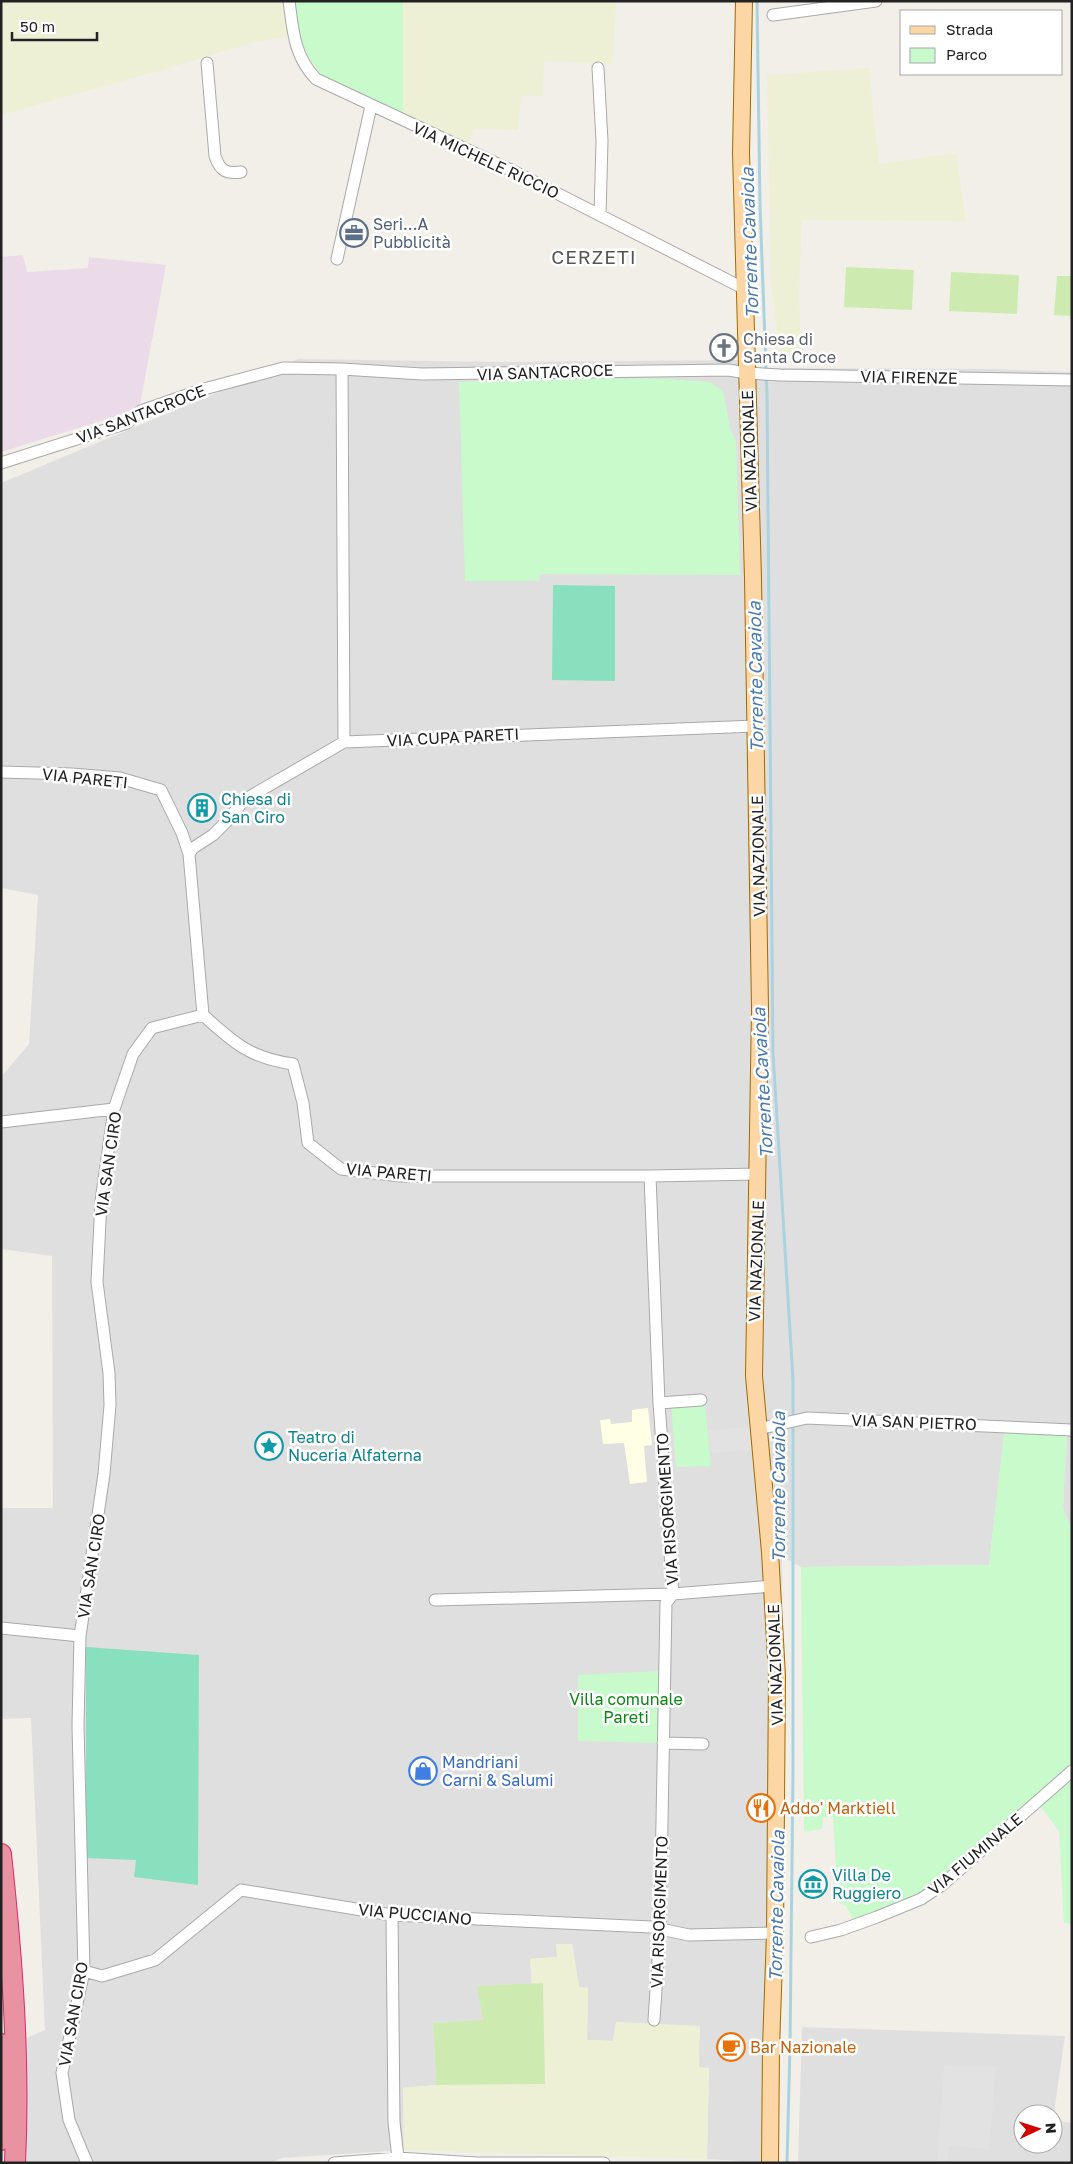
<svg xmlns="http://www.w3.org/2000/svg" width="1073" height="2164" font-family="'Golos Text',sans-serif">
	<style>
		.residential { fill: #e0dfdf; fill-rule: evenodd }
		.industrial { fill: #ebdbe8 }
		.education { fill: #ffffe5 }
		.farmland { fill: #eef0d5 }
		.grass { fill: #cdebb0 }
		.park { fill: #c8facc }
		.pitch { fill: #88e0be }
		.parking { fill: #e2e2e2 }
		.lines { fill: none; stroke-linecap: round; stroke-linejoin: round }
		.stream { stroke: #aad3df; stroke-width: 3 }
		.minor-casing { stroke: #a9a9a9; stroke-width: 13 }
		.primary-casing { stroke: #a06b00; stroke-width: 18 }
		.motorway-casing { stroke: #dc2a67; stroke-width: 22 }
		.minor { stroke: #fff; stroke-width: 11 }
		.primary { stroke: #fcd6a4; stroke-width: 16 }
		.motorway { stroke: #e892a2; stroke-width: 20 }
		.labels { text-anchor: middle; stroke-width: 5; stroke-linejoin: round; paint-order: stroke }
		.street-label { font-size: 16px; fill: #222; stroke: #fff }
		.service-label { font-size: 16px; fill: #4e5e75; stroke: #fff; text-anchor: start }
		.worship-label { font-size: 16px; fill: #5b616d; stroke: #fff; text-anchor: start }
		.culture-label { font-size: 16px; fill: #0d838f; stroke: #fff; text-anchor: start }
		.park-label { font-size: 16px; fill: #0c8416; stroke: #fff }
		.shop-label { font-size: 16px; fill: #366cbe; stroke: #fff; text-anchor: start }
		.food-label { font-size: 16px; fill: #c56008; stroke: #fff; text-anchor: start }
		.water-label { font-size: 18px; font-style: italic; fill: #4a7aab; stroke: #fff }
		.quarter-label { font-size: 19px; letter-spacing: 1px; fill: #555; stroke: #fff }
	</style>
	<rect width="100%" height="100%" fill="#f2efe9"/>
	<!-- residential -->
	<path class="residential" d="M298,359L500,362L748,360L759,368L992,369L1072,372V1531L1063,1508L1067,1434L1005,1427L989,1565L801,1567L782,1557L784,1866L778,2163L707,2159L709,2068H699L616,2022L613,2041L587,2040L588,1988L579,1987L572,1944L557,1957L530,1959L532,1984L478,1986L483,2021L433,2023L436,2085L403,2088L404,2150L282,2158L270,2163H1V2049L45,2030L31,1718L1,1719V1508H53L52,1256L1,1249V1077L29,1044L38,895L1,888V483Z
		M802,2027L1065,2036L1053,2120L1072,2123V2163H798ZM1023,2114H1053V2144H1023Z"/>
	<!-- industrial -->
	<path class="industrial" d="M23,255L27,272L88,268L89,257L166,265L140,404L123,414L1,452V257Z"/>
	<!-- education -->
	<path class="education" d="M648,1408L652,1445L644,1446L647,1482L630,1484L624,1443L603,1444L600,1420L610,1419L611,1424L632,1422V1410Z"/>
	<!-- farmland -->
	<path class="farmland" d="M1,1H283L288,37L255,42L162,70L1,115Z
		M403,1H616L613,64L544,61L543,96H521L518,130L474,129L469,143L403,113Z
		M869,68L879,164L956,153L966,221L802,220L799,293L801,353L780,352L771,284L767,75Z
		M556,1944H572L579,1987L588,1988L587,2040L613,2041L616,2022L700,2026L699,2067L709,2068L707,2159L404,2150L403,2088L436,2085L545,2084L542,1983L532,1984L530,1959L557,1957Z"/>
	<!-- grass -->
	<path class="grass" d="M846,267L914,270L912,310L844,307Z
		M951,272L1019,275L1017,314L949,311Z
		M1057,276H1072V316L1054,315Z
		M543,1983L545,2084L436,2085L433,2023L483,2020L477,1986Z"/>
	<!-- park -->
	<path class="park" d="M295,1H403V113L326,78C300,53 298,35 295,1Z
		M589,378L668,379L710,382L723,391L730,428L736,441L740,575L540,574L539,581H465L459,382Z
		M671,1404H705L711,1466L676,1467Z
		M1005,1426L1067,1433L1063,1508L1072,1531V1763L934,1886L854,1922L846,1906L838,1902L833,1817H823L822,1829L804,1832L801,1567L989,1565Z
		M660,1671L663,1743L578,1741V1675Z
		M1072,1778V1923H1064L1059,1831L1040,1806Z"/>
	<!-- pitch -->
	<path class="pitch" d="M553,585L615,586V681L552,680Z
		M86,1647L199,1655L198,1885L134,1877L136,1860L86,1858Z"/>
	<!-- parking -->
	<path class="parking" d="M751,1427L754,1450L710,1453L708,1430Z
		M944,2066L996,2067L989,2149L949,2146L948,2163H937Z"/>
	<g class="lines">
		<!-- stream -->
		<path class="stream" d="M757,1L760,205L767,396L773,1053L793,1380V1771L790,2046L787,2163"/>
		<defs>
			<path id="minor" d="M289,1C293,31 294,56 316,79L517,173L743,288
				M773,15L876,1
				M207,63L215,156C220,171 226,174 241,172
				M598,68L602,141L600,215
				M337,259L371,106
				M342,369L344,742
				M1,463L127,423L141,411L204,389L283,368L342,369L422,374L728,370L747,373L780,375L1072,380
				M1,772L72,774L120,778L161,790L182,833L189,854L203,1015C234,1043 250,1058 293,1064L303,1103L308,1143L341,1169L400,1176H650L759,1174
				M189,854L193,848L213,835L228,820L244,800L344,742L756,726
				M1,1122L114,1109
				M650,1176L659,1403L673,1594L666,1603L660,1930L654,2020
				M659,1403L701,1400
				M758,1429L807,1418L1072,1430
				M435,1600L673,1594L772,1586
				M1,1628L80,1636
				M663,1743L703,1744
				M392,1915L394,2122L398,2158
				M811,1937L841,1930L877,1917L921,1899L942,1885L1072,1771
				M84,1971L102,1976L155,1960L241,1890L392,1915L651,1927L689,1935L775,1933
				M87,2163L69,2120L62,2073L84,1971L78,1725L80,1636L104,1474L110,1405L109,1373L97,1282L101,1201L114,1109L133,1054L152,1028L203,1015
				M334,2163L398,2158L476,2163H604"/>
			<path id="primary" d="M744,1L741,153L753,578L760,1009L754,1376L770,1552L777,1676L775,1933L771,2047L770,2163"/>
			<path id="motorway" d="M1,1854C12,1957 20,2059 15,2163
				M1,2044V2140"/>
		</defs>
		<!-- minor casing -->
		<use href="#minor" class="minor-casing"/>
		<!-- primary casing -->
		<use href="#primary" class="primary-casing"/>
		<!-- motorway casing -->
		<use href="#motorway" class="motorway-casing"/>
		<!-- minor -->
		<use href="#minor" class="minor"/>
		<!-- primary -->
		<use href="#primary" class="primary"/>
		<!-- motorway -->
		<use href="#motorway" class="motorway"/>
	</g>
	<!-- icons -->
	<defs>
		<symbol id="office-ring" viewBox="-11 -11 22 22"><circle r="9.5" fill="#fff" stroke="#5c6f8a" stroke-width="1.5"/><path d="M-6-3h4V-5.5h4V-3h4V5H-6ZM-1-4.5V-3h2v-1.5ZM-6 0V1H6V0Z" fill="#5c6f8a"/></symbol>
		<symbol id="church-ring" viewBox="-11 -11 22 22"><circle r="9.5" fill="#fff" stroke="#6b7280" stroke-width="1.5"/><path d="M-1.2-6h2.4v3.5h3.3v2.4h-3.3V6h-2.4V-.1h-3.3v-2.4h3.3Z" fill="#6b7280"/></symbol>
		<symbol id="building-ring" viewBox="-11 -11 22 22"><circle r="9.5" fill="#fff" stroke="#0f9aa8" stroke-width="1.5"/><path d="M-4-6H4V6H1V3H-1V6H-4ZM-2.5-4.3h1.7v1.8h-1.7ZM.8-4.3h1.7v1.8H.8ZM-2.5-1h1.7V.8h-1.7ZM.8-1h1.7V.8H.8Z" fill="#0f9aa8"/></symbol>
		<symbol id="sight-ring" viewBox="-11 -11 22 22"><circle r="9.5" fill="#fff" stroke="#0f9aa8" stroke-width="1.5"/><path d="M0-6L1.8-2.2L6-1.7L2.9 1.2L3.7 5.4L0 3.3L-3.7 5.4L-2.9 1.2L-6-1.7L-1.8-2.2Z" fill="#0f9aa8"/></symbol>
		<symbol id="shop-ring" viewBox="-11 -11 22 22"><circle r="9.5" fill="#fff" stroke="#3f7fe0" stroke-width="1.5"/><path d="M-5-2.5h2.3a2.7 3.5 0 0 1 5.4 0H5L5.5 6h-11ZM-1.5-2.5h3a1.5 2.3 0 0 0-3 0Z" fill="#3f7fe0"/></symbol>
		<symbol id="restaurant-ring" viewBox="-11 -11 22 22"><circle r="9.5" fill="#fff" stroke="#e8710a" stroke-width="1.5"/><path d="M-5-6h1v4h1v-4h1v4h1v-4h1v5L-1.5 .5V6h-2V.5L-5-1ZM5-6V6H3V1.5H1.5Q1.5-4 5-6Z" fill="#e8710a"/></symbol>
		<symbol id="museum-ring" viewBox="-11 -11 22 22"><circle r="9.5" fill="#fff" stroke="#0f9aa8" stroke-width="1.5"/><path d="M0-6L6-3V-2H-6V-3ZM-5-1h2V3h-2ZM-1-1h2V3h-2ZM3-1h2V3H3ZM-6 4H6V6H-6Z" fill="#0f9aa8"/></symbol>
		<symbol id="cafe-ring" viewBox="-11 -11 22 22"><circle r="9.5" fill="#fff" stroke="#e8710a" stroke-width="1.5"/><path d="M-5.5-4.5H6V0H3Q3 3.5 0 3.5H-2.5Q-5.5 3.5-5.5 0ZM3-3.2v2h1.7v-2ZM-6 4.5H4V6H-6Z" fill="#e8710a"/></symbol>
	</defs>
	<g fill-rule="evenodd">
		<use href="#office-ring" x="338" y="217" width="32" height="32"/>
		<use href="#church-ring" x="708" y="332" width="32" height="32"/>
		<use href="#building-ring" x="186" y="792" width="32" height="32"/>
		<use href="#sight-ring" x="253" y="1430" width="32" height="32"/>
		<use href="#shop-ring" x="407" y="1755" width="32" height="32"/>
		<use href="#restaurant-ring" x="745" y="1792" width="32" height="32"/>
		<use href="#museum-ring" x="797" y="1868" width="32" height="32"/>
		<use href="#cafe-ring" x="715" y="2031" width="32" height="32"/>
	</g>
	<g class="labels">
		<!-- street labels -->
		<g class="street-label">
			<text transform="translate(486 160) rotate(25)" y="6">VIA MICHELE RICCIO</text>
			<text transform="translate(545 372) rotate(-2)" y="6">VIA SANTACROCE</text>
			<text transform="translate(909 377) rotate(1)" y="6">VIA FIRENZE</text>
			<text transform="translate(141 414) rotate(-21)" y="6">VIA SANTACROCE</text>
			<text transform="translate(749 451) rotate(-92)" y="6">VIA NAZIONALE</text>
			<text transform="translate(453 737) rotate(-3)" y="6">VIA CUPA PARETI</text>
			<text transform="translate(85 778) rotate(6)" y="6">VIA PARETI</text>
			<text transform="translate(758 856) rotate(-91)" y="6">VIA NAZIONALE</text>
			<text transform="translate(108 1164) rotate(-82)" y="6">VIA SAN CIRO</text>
			<text transform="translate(389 1172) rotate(5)" y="6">VIA PARETI</text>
			<text transform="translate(756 1261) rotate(-88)" y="6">VIA NAZIONALE</text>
			<text transform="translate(914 1422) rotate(2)" y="6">VIA SAN PIETRO</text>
			<text transform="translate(667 1509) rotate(-94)" y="6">VIA RISORGIMENTO</text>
			<text transform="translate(91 1566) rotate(-81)" y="6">VIA SAN CIRO</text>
			<text transform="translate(775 1665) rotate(-92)" y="6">VIA NAZIONALE</text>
			<text transform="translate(975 1854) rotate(-40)" y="6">VIA FIUMINALE</text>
			<text transform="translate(659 1912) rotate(-88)" y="6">VIA RISORGIMENTO</text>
			<text transform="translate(415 1914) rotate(5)" y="6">VIA PUCCIANO</text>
			<text transform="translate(73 2014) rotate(-80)" y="6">VIA SAN CIRO</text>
		</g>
		<!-- service labels -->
		<g class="service-label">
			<text x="373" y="230">Seri...A<tspan x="373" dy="18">Pubblicità</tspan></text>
		</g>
		<!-- worship labels -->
		<g class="worship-label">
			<text x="743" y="345">Chiesa di<tspan x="743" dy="18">Santa Croce</tspan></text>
		</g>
		<!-- culture labels -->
		<g class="culture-label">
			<text x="221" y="805">Chiesa di<tspan x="221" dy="18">San Ciro</tspan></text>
			<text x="288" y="1443">Teatro di<tspan x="288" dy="18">Nuceria Alfaterna</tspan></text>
			<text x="832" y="1881">Villa De<tspan x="832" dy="18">Ruggiero</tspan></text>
		</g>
		<!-- park labels -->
		<g class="park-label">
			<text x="626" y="1705">Villa comunale<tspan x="626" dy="18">Pareti</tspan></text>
		</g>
		<!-- shop labels -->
		<g class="shop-label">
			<text x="442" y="1768">Mandriani<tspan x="442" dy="18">Carni &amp; Salumi</tspan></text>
		</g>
		<!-- food labels -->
		<g class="food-label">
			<text x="780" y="1814">Addo' Marktiell</text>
			<text x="750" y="2053">Bar Nazionale</text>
		</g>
		<!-- water labels -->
		<g class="water-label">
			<text transform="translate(750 243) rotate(-92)" y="6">Torrente Cavaiola</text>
			<text transform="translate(756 677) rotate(-91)" y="6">Torrente Cavaiola</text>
			<text transform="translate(763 1083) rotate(-93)" y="6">Torrente Cavaiola</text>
			<text transform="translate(779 1487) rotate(-90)" y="6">Torrente Cavaiola</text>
			<text transform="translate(777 1906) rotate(-89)" y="6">Torrente Cavaiola</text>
		</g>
		<!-- quarter labels -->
		<g class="quarter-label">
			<text x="594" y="264">CERZETI</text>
		</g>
	</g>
	<!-- border -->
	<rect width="1073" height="2164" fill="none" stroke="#222222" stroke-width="5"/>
	<!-- legend -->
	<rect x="900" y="10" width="162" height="65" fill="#ffffff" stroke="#a7a7a7"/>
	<rect x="910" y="26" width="25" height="8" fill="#fcd6a4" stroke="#a7a7a7"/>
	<text x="946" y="35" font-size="15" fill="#222222">Strada</text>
	<rect x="910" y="48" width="25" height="15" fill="#c8facc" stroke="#a7a7a7"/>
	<text x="946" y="60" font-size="15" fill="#222222">Parco</text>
	<!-- north arrow -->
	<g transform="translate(1038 2129) rotate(86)"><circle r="24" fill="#ffffff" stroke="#a7a7a7"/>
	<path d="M0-4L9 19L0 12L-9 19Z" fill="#d40000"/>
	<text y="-8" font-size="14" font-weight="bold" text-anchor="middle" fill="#222222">N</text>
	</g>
	<!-- scale -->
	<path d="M12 32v8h85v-8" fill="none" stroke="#222222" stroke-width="2.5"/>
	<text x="20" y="32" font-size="15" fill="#222222" stroke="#ffffff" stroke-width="4" paint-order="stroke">50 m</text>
</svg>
